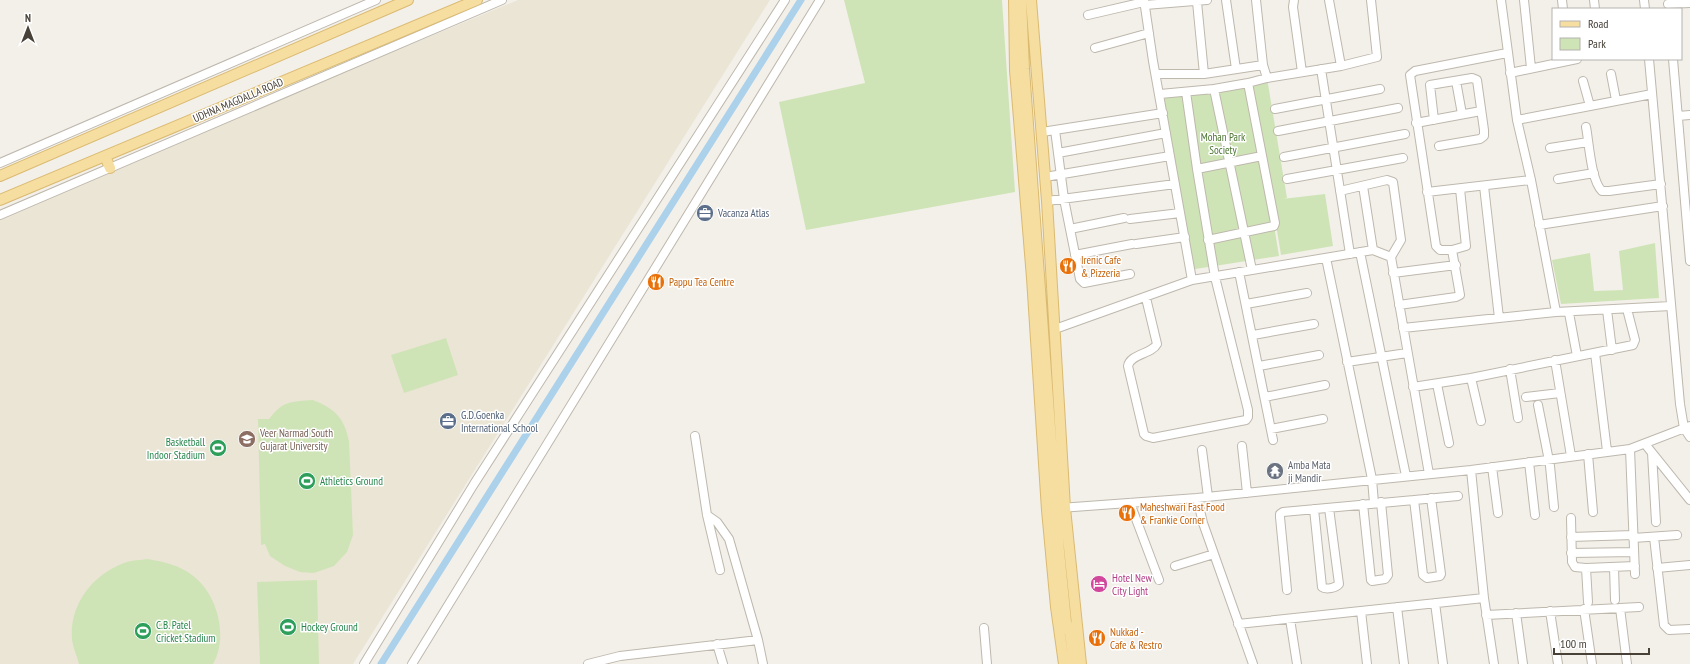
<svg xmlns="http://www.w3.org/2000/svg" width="1690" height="664" font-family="'PT Sans Narrow',sans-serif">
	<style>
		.education { fill: #ebe5d5 }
		.green { fill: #cfe4b6 }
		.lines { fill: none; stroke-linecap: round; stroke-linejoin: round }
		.canal { stroke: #abd1eb; stroke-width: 7 }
		.minor-casing { stroke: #beb8ad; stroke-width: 10 }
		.major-casing { stroke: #daba71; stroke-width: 12 }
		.minor { stroke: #fff; stroke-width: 8 }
		.major { stroke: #f6dda0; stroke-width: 10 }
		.labels { text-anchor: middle; stroke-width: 3; stroke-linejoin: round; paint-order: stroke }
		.street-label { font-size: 11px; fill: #474138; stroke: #fff }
		.park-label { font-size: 11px; fill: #4a7430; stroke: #fff }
		.service-label { font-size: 11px; fill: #4e5e75; stroke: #fff; text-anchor: start }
		.food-label { font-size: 11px; fill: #c56008; stroke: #fff; text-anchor: start }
		.education-label { font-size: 11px; fill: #785e54; stroke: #fff; text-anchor: start }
		.leisure-label { font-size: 11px; fill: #27864d; stroke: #fff; text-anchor: start }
		.worship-label { font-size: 11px; fill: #5b616d; stroke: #fff; text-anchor: start }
		.hotel-label { font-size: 11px; fill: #b23c85; stroke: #fff; text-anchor: start }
	</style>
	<rect width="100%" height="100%" fill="#f3f0ea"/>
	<!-- education -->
	<path class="education" d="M518,0H770L353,664H0V215Z"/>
	<!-- green -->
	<path class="green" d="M844,0H1002L1015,192L806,230L779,102L865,83Z
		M1267,78L1287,198L1282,199L1325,194L1333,246L1281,255L1272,200L1270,201L1279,256L1189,270L1160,95Z
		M1655,243L1659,298L1561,304L1552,260L1590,253L1594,291L1623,290L1619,251Z
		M446,338L458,375L404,393L391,355Z
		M313,400C335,409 344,417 349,441L353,535L347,552L334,566L314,573L300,572L285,566L270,556L265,544L261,545L258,419H269C284,400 290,402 313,400Z
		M148,559C164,562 179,565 192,575C217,593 229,636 213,664H79C77,656 73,648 72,640C69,605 92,575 124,563C131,560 141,560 148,559Z
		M317,580L319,664H260L257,582Z"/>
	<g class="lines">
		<!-- canal -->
		<path class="canal" d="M381,664L801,0"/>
		<defs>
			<path id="minor" d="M1144,0L1153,61L1192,280
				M1226,0L1236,69
				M1256,0L1263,65L1267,78
				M1294,0L1293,7L1302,72
				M1329,0L1341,66
				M1501,0L1517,120L1531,180L1556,312L1671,306
				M1524,0L1531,68
				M1562,0L1563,9
				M1594,0L1595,9
				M1644,0L1645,9
				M1197,2L1204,74
				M1668,4L1690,3
				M1145,5L1207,0
				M1088,15L1144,2
				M1095,48L1149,33
				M1649,59L1680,404L1684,428L1690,437
				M1673,59L1690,261
				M1321,69L1350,254
				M1510,73L1577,59
				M1156,74H1204L1263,65
				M1611,74L1616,100
				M1456,81L1462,114
				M1583,81L1590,106L1652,94
				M1214,89L1252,270
				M1160,94L1214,89L1248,83L1267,78L1341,66L1377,57L1371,0
				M1275,109L1380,89
				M1678,116L1690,115
				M1434,120L1430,85L1472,78L1477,80L1484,130V136L1480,139L1439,146
				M1517,120L1590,106
				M1416,123L1481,111
				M1586,127C1589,142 1591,181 1602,191H1609L1661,184
				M1055,130L1064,199L1080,279L1084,283L1130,274
				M1278,131L1398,108
				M1042,132L1163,113
				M1550,148L1588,142
				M1058,153L1166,133
				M1284,157L1405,134
				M0,163L376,0
				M1197,169L1262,156
				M1045,177L1170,156
				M1287,179L1403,158
				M1558,179L1594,173
				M1363,186L1373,250
				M1484,186L1499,318
				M1460,189L1466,246L1452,250H1440L1436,246L1410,75L1415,71L1507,53
				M1340,191L1387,180L1393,182L1401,240L1391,257
				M1427,192L1531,180
				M1047,201L1175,184
				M0,215L502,0
				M1130,219L1180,213
				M1539,225L1663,206
				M1070,229L1124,218
				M1208,240L1274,226L1275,223L1248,83
				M1136,244L1185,237
				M1360,252L1406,476
				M1075,255L1132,244
				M1326,258L1372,479L1374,503
				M1239,272L1273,440
				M1393,273L1456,265
				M1146,298L1157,344C1152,354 1130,354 1128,366L1144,434L1146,436L1153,438L1246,420L1248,417V410L1215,277L1197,169L1186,92
				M1246,304L1307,293
				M1399,305L1456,297L1460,295L1452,250
				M1607,310L1612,350
				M1569,313L1577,356
				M1403,328L1556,312
				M1055,329L1192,280L1373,250L1391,257L1429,474
				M1253,335L1314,324
				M1595,353L1607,451
				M1555,360L1571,456
				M1347,362L1407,353
				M1259,366L1319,355
				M1510,369L1518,418
				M1471,378L1481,421
				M1437,384L1449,443
				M1413,387L1471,378L1633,345L1635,340L1627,309
				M1265,397L1325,385
				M1526,397L1560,393
				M1538,405L1550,466L1554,507
				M1271,429L1323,419
				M695,436L707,515L720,570
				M1645,444L1690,500
				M1242,446L1247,493
				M1630,449L1635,574
				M1202,450L1208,497
				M1652,453L1656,522
				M1588,454L1593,512
				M1529,462L1535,515
				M1492,467L1498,513
				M1471,470L1484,598L1494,664
				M1197,498L1203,523L1253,664
				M1414,500L1423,575L1427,578L1440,576L1441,574L1431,498
				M1130,503L1159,580
				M1363,504L1371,580L1372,581L1385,579L1388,575L1381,502
				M1060,508L1197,498L1471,470L1630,449L1690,426
				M1314,509L1322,587C1326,590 1336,588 1339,584L1329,508
				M707,515L717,522L729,539L758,640L763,664
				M1571,518L1572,562L1575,567L1586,568L1635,566
				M1571,537L1633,535
				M1654,537L1664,625L1669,630L1690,629
				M1633,538L1677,535
				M1571,553L1634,552
				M1175,566L1214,554
				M1614,567L1615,600
				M1586,568L1588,602
				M1657,568L1690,565
				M1287,590L1280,517V514L1283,512L1458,496
				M1435,603L1443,664
				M1397,607L1404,664
				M1620,608L1627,664
				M1584,609L1592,664
				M1361,611L1367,664
				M1550,611L1558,664
				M1516,613L1523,664
				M1486,615L1639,607
				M1290,619L1297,664
				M1238,624L1484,598
				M984,628L987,664
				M717,644L723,664
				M364,664L474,484L785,0
				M412,664L820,0
				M588,664L620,656L758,640"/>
			<path id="major" d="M1014,0L1015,70L1032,278L1047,510L1056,607L1064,664
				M1021,0L1024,69L1059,551L1066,622L1070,633L1074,664
				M1031,0L1047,201L1065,508L1081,664
				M105,156L110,168
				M0,176L408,0
				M0,200L477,0"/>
		</defs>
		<!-- minor casing -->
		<use href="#minor" class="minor-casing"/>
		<!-- major casing -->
		<use href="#major" class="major-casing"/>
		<!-- minor -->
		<use href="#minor" class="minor"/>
		<!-- major -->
		<use href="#major" class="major"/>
	</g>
	<!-- icons -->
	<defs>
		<symbol id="office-disc" viewBox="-11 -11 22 22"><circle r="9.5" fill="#5c6f8a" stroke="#fff"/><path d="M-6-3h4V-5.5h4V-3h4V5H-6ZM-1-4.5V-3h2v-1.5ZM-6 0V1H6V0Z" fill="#fff"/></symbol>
		<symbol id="restaurant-disc" viewBox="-11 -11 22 22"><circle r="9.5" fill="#e8710a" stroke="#fff"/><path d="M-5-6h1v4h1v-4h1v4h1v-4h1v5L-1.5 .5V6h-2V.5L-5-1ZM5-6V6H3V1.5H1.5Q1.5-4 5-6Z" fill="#fff"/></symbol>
		<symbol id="university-disc" viewBox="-11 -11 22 22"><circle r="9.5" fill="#8d6e63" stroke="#fff"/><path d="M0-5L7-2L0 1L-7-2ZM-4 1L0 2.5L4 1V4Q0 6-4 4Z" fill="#fff"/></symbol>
		<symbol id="stadium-disc" viewBox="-11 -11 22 22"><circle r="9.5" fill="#2e9e5b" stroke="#fff"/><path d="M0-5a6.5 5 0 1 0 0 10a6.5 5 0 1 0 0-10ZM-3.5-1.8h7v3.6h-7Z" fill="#fff"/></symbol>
		<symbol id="temple-disc" viewBox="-11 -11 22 22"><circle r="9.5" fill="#6b7280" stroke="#fff"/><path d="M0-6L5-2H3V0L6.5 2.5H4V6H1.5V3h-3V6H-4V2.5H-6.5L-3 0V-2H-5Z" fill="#fff"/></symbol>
		<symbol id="hotel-disc" viewBox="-11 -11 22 22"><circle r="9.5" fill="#d1479c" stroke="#fff"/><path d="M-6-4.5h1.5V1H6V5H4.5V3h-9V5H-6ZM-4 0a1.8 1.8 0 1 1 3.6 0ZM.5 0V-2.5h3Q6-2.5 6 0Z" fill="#fff"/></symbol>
	</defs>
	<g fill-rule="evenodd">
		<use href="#office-disc" x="695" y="203" width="20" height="20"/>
		<use href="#restaurant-disc" x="1058" y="256" width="20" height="20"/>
		<use href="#restaurant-disc" x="646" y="272" width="20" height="20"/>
		<use href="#office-disc" x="438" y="411" width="20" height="20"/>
		<use href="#university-disc" x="237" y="429" width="20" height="20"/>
		<use href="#stadium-disc" x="208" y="438" width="20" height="20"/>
		<use href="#temple-disc" x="1265" y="461" width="20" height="20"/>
		<use href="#stadium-disc" x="297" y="471" width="20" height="20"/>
		<use href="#restaurant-disc" x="1117" y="503" width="20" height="20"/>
		<use href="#hotel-disc" x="1089" y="574" width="20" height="20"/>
		<use href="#stadium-disc" x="278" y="617" width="20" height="20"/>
		<use href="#stadium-disc" x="133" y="621" width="20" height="20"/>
		<use href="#restaurant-disc" x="1087" y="628" width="20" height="20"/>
	</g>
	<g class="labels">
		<!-- street labels -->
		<g class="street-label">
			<text transform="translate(238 100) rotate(-23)" y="4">UDHNA MAGDALLA ROAD</text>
		</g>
		<!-- park labels -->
		<g class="park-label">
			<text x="1223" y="141">Mohan Park<tspan x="1223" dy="13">Society</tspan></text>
		</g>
		<!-- service labels -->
		<g class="service-label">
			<text x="718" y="217">Vacanza Atlas</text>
			<text x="461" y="419">G.D.Goenka<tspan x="461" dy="13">International School</tspan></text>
		</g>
		<!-- food labels -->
		<g class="food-label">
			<text x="1081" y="264">Irenic Cafe<tspan x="1081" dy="13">&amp; Pizzeria</tspan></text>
			<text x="669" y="286">Pappu Tea Centre</text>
			<text x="1140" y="511">Maheshwari Fast Food<tspan x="1140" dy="13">&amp; Frankie Corner</tspan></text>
			<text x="1110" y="636">Nukkad -<tspan x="1110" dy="13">Cafe &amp; Restro</tspan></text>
		</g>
		<!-- education labels -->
		<g class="education-label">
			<text x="260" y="437">Veer Narmad South<tspan x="260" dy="13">Gujarat University</tspan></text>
		</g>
		<!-- leisure labels -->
		<g class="leisure-label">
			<text x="205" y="446" text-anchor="end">Basketball<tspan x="205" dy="13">Indoor Stadium</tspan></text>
			<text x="320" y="485">Athletics Ground</text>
			<text x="156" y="629">C.B. Patel<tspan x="156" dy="13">Cricket Stadium</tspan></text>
			<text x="301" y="631">Hockey Ground</text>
		</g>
		<!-- worship labels -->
		<g class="worship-label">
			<text x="1288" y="469">Amba Mata<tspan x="1288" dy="13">ji Mandir</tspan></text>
		</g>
		<!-- hotel labels -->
		<g class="hotel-label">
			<text x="1112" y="582">Hotel New<tspan x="1112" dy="13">City Light</tspan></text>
		</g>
	</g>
	<!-- legend -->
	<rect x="1552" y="8" width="130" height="52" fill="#ffffff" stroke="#b5b3af"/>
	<rect x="1560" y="21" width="20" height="6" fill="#f6dda0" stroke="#b5b3af"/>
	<text x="1588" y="28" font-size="12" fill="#474138">Road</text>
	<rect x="1560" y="38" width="20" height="12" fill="#cfe4b6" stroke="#b5b3af"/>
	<text x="1588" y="48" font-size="12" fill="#474138">Park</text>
	<!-- north arrow -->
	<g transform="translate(28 28)" stroke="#ffffff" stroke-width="3" paint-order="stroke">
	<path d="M0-3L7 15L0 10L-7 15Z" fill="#474138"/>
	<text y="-6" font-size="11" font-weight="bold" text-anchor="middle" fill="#474138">N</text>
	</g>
	<!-- scale -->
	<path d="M1554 648v6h95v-6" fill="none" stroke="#474138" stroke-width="2"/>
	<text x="1560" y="648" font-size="12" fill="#474138" stroke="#ffffff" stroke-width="3" paint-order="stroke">100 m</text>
</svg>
